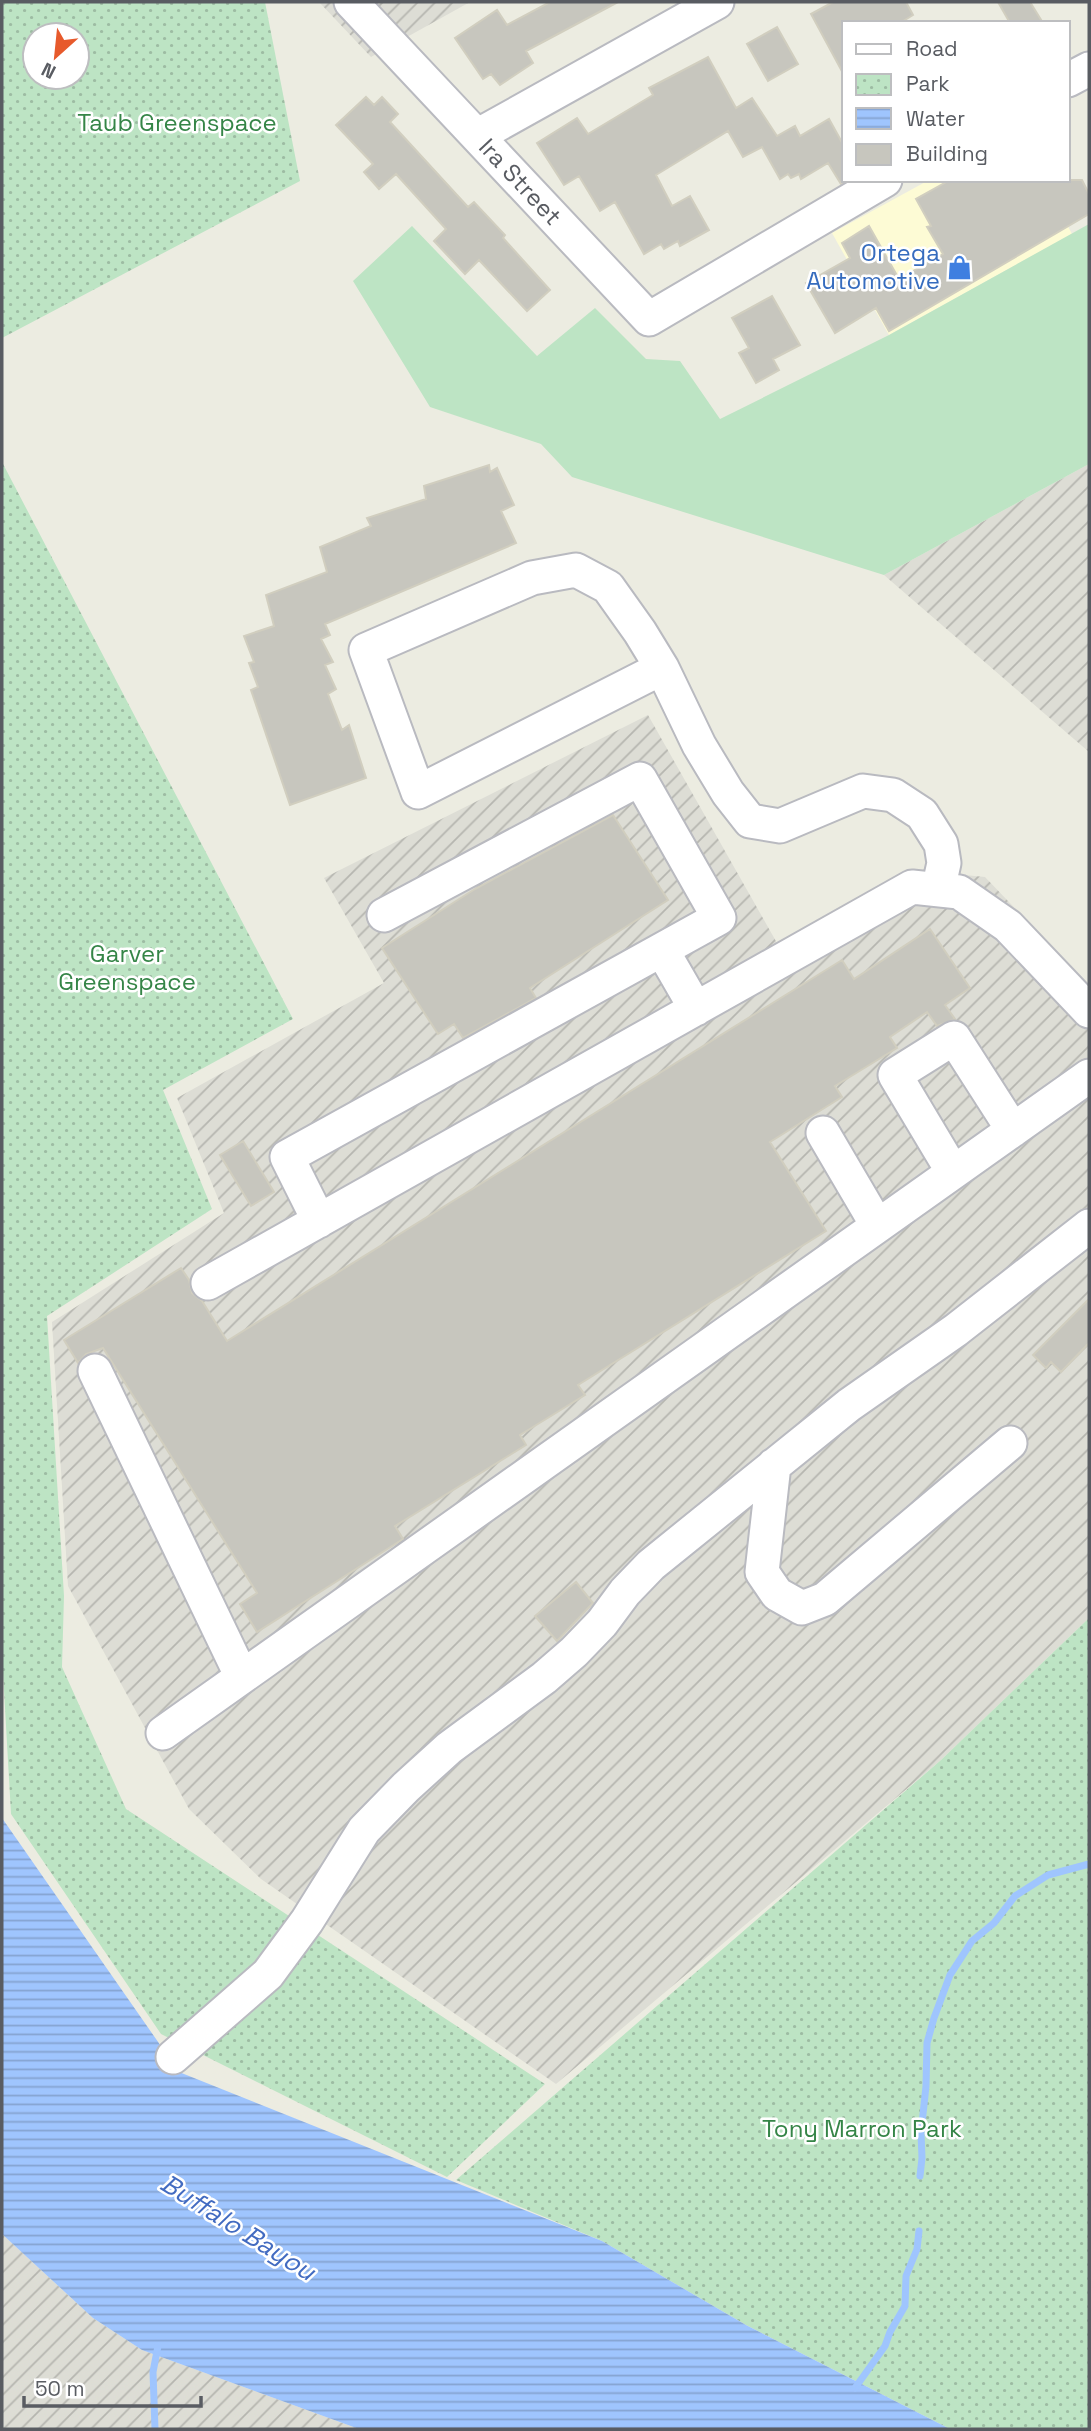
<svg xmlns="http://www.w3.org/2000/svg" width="1091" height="2431" font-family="'Space Grotesk',sans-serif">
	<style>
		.commercial { fill: #fdfbd5 }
		.industrial { fill: url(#industrial-furrows) }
		.green { fill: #bde4c4 }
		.park { fill: url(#park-dots); fill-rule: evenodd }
		.water { fill: url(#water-rules) }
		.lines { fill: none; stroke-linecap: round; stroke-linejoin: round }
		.stream { stroke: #9fc5fe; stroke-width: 7 }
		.building { fill: #c7c6be; stroke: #d1cebf; stroke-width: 2 }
		.minor-casing { stroke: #b9bac0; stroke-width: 37 }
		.minor { stroke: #fff; stroke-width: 33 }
		.labels { text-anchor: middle; stroke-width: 5; stroke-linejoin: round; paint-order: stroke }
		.park-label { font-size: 24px; fill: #358547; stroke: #fff }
		.street-label { font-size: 24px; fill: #595c62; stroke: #fff }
		.shop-label { font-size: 24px; fill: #366cbe; stroke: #fff; text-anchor: end }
		.water-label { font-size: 26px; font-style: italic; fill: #426bc1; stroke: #fff }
	</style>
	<defs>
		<pattern id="industrial-furrows" width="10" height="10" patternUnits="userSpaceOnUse" patternTransform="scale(1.75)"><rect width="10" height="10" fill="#ddddd5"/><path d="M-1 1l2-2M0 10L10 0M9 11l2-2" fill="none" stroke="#b6b6b0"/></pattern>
		<pattern id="park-dots" width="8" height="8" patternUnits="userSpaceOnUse" patternTransform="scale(1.75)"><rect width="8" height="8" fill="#bde4c4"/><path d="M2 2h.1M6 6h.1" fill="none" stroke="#9dbca3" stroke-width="1.8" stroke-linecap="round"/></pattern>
		<pattern id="water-rules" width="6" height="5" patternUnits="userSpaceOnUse" patternTransform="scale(1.75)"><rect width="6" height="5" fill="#9fc5fe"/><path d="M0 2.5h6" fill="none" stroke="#85a3d1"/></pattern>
	</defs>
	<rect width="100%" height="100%" fill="#ecece1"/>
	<!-- commercial -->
	<path class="commercial" d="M929,180H1043L1072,234L889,335L832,233Z"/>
	<!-- industrial -->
	<path class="industrial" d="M319,2H470L371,57Z
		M1089,464V752L884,575Z
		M648,715L777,943L913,870L985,877L1089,986V1618L941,1760L556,2084L261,1879L189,1809L68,1586L52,1322L224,1213L177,1098L384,983L324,878Z
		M2,2234L93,2318L142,2350L359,2429H2Z"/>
	<!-- green -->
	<path class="green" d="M1089,224V464L884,575L572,477L541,444L430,407L353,281L412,226L537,356L595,308L646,359L680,361L720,419L889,335Z"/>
	<!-- park -->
	<path class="park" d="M2,2H265L300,181L2,338ZM35,35H77V77H35Z
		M2,462L293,1019L163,1090L212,1209L47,1316L64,1596L62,1667L126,1809L545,2084L447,2177L161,2034L11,1814L2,1655Z
		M1089,1618V2429H950L746,2325L602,2241L456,2180L941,1760Z"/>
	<!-- water -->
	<path class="water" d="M2,1818L179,2072L602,2241L746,2325L950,2429H359L142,2350L93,2318L2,2234Z"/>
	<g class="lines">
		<!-- stream -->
		<path class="stream" d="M920,2176L922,2158L921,2133L926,2086L927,2043L934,2018L950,1975L972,1941L994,1923L1015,1896L1048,1875L1089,1864
			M855,2388L885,2346L890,2332L905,2306L906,2276L917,2249L919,2231
			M155,2429L153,2372L158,2346"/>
	</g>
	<!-- building -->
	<path class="building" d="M550,2H618L526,51L533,63L500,85L491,74L483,79L455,38L497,10L507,25Z
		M833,2H906L913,15L900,23H844V75L811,14Z
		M998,2H1030L1043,23H1010Z
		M777,27L798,64L768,81L747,44Z
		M708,57L736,108L752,98L777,136L795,126L800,136L829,119L844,146V182L841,184L828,163L801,179L799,174L791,178L788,174L780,179L762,147L743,157L728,131L656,175L672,206L690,196L709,230L680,246L678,241L664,249L661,244L644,254L615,202L600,211L579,176L564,185L537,143L577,118L588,134L653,95L649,88Z
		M366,97L374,105L382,97L398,114L390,122L468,207L474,202L505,235L503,238L550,290L527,311L479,260L465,274L434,241L446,229L396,174L379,189L364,172L373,164L336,125Z
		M950,180H1082L1089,194V214L889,331L876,308L835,333L806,283L850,258L842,243L869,226L899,279L943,254L927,227L931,226L916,199Z
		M772,296L800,345L773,359L779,370L756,383L739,353L749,348L732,318Z
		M489,465L490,472L497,468L514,505L501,511L516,543L325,624L330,635L321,639L333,662L325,665L336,689L328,694L342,730L349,725L366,778L290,805L251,690L258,687L249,663L254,662L244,636L274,626L266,595L327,572L320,547L371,526L367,518L426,499L424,486Z
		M613,815L668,900L530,988L536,998L463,1038L454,1024L438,1034L382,948L475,889Z
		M930,929L970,988L945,1005L955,1019L937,1026L927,1012L890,1037L897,1048L835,1086L842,1097L770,1142L826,1231L578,1385L585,1395L520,1435L526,1445L395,1526L403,1539L257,1632L240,1604L257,1593L103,1348L86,1354L78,1363L64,1340L181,1268L189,1280L192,1293L202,1301L227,1341L842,960L854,979Z
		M243,1141L274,1192L251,1206L220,1155Z
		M1089,1299V1343L1061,1372L1051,1362L1046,1368L1033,1355Z
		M576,1582L593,1603L557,1641L535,1616Z"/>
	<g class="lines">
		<defs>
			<path id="minor" d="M351,2L649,319L885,180
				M1068,80L1089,69
				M477,136L717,2
				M662,668L418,792L366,650L532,578L576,570L608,587L640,632L662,668L699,745L728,793L750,821L780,826L863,791L893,795L922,814L941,844L944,863L938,890
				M662,950L696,1009
				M823,1133L877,1225
				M953,1172L895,1075L954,1038L1013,1130
				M319,1221L287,1157L719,918L640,779L384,915
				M208,1283L912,887L959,892L1008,926L1089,1011
				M95,1371L242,1677
				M774,1465L762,1572L777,1594L802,1608L825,1599L1010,1443
				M163,1733L1089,1076
				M173,2057L268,1974L307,1921L364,1830L406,1787L449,1748L544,1678L574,1652L602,1623L625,1592L651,1565L849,1405L956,1330L1089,1226"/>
		</defs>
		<!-- minor casing -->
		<use href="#minor" class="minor-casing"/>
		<!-- minor -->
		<use href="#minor" class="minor"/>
	</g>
	<!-- icons -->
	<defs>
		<symbol id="shop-bare" viewBox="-9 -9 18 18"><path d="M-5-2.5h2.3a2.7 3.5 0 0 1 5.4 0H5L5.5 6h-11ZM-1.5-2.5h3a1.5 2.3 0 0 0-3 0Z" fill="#3f7fe0" stroke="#fff" stroke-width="2.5" paint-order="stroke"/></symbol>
	</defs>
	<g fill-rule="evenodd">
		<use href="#shop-bare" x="942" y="250" width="35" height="35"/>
	</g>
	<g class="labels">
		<!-- park labels -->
		<g class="park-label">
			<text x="177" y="131">Taub Greenspace</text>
			<text x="127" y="962">Garver<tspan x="127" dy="28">Greenspace</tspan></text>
			<text x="862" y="2137">Tony Marron Park</text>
		</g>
		<!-- street labels -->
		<g class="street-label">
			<text transform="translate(520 182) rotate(47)" y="8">Ira Street</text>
		</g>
		<!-- shop labels -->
		<g class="shop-label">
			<text x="940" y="261">Ortega<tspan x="940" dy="28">Automotive</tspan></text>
		</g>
		<!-- water labels -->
		<g class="water-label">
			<text transform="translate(238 2227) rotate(32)" y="9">Buffalo Bayou</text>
		</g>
	</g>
	<!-- border -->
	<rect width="1091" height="2431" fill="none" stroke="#595c62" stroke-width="7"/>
	<!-- legend -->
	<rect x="842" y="21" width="228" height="161" fill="#ffffff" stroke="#bdbec0" stroke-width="2"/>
	<rect x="856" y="44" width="35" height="10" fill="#ffffff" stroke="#bdbec0" stroke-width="2"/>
	<text x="906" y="56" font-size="21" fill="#595c62">Road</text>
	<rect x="856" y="74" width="35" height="21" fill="url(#park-dots)" stroke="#bdbec0" stroke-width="2"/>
	<text x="906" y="91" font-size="21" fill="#595c62">Park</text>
	<rect x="856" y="108" width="35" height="21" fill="url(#water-rules)" stroke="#bdbec0" stroke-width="2"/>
	<text x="906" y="126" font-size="21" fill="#595c62">Water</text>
	<rect x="856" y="144" width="35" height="21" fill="#c7c6be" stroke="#bdbec0" stroke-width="2"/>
	<text x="906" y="161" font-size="21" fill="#595c62">Building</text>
	<!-- north arrow -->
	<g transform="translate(56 56) rotate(207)"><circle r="33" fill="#ffffff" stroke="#bdbec0" stroke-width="2"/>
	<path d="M0-5L12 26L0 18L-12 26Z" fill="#e75a2c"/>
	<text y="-10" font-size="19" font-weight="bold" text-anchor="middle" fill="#595c62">N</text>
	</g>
	<!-- scale -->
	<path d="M24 2396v10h177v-10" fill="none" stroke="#595c62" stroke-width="3.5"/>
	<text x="35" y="2396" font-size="21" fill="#595c62" stroke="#ffffff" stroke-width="5" paint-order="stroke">50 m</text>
</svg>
